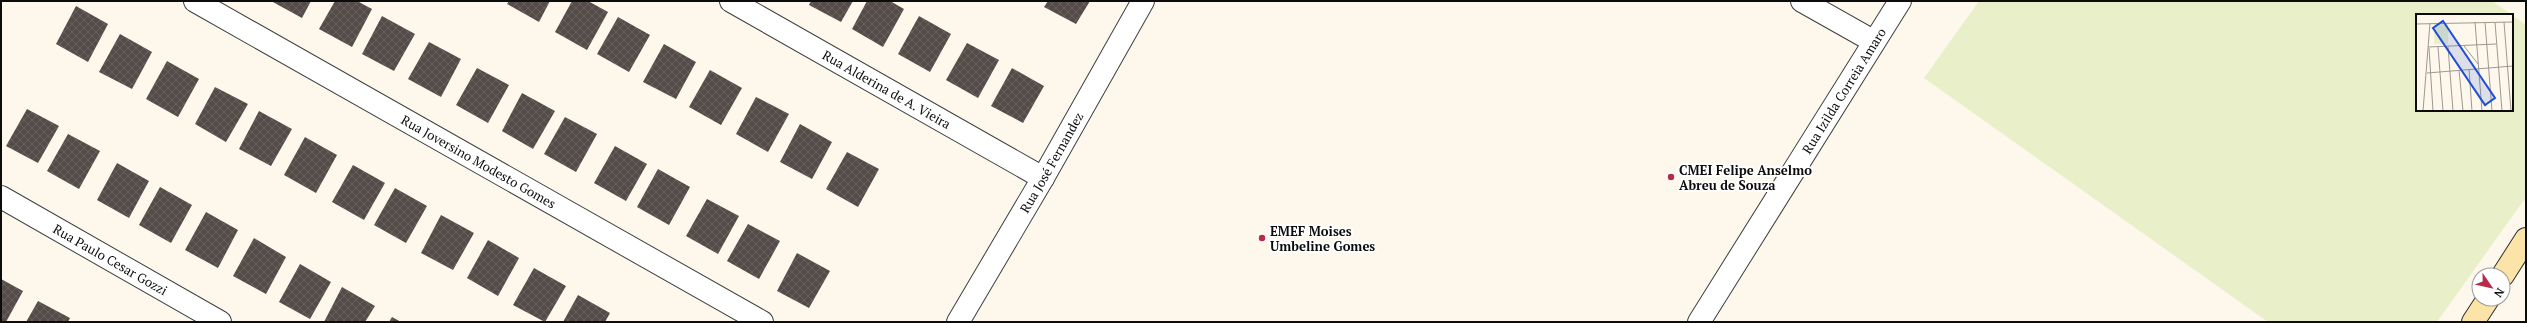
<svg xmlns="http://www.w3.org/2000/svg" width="2527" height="323" font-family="'PT Serif',serif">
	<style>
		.pitch { fill: #e9efc9 }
		.building { fill: url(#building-cross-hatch) }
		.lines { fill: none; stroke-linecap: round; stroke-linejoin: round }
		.street-casing { stroke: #3f3f3f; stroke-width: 24 }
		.secondary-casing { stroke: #2e2e2e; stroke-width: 24 }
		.street { stroke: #fff; stroke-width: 22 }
		.secondary { stroke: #fce4a9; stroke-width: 22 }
		.poi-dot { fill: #b8294a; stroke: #fff; stroke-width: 1.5 }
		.labels { text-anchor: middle; stroke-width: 4; stroke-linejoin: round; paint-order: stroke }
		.street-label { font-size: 13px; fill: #0c0c0c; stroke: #fff }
		.poi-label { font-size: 13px; font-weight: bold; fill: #0c0c0c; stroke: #fff; text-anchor: start }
		.inset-road { fill: none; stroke: #9d9992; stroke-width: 1 }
		.view { fill: #1d4ed8; fill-opacity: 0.15; stroke: #1d4ed8; stroke-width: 2 }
		.inset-edge { fill: none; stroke: #0c0c0c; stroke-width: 2 }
	</style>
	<defs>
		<pattern id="building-cross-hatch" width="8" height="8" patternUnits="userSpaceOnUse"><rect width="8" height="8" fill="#554b49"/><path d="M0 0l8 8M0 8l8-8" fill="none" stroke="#68605f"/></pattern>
	</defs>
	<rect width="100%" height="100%" fill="#fef7ec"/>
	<!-- pitch -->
	<path class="pitch" d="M1979,1H2492L2512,15H2417V110H2512V15L2526,25V197L2437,322H2268L1924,78Z"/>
	<!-- building -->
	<path class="building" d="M271,1H311L302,18Z
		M335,1H357L372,9L352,47L319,29Z
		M509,1H550L539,22L507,4Z
		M572,1H588L608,12L587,50L555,32Z
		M811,1H853L841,22L809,5Z
		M867,1H890L904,9L883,47L852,29Z
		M1048,1H1090L1076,24L1044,7Z
		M76,6L108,24L88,62L56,44Z
		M382,16L415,34L394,71L362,54Z
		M919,16L951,34L930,72L898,54Z
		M618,17L650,35L629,72L597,54Z
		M120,34L152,52L132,89L99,72Z
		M429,42L461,59L441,97L408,79Z
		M967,43L999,60L978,98L946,80Z
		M664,44L696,62L676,99L643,82Z
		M167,61L199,79L178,117L146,99Z
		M477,68L509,85L488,123L456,105Z
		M1012,68L1044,86L1023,123L991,106Z
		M710,70L742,88L721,125L689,107Z
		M215,87L248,104L226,142L195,124Z
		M522,93L555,111L533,149L502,131Z
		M756,97L789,114L768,152L736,134Z
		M27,109L59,126L38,163L6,146Z
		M259,111L292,129L271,166L239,149Z
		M565,117L597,134L576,172L544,154Z
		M800,124L832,142L812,179L780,162Z
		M68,134L100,151L79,189L47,171Z
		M305,137L337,155L316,193L284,175Z
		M615,146L647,164L626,201L594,183Z
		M847,152L879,169L858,207L826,189Z
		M117,163L149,181L129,218L97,200Z
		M353,165L385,183L364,220L332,202Z
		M658,169L690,187L669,225L637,207Z
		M160,187L192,205L171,243L139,225Z
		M395,188L427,206L406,243L374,225Z
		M707,199L739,216L718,254L686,236Z
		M206,212L238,230L218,268L185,250Z
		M441,215L474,233L453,270L421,253Z
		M748,224L780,241L759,279L727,261Z
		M254,238L286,257L266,294L233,276Z
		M488,240L519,258L498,296L467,278Z
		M797,253L830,271L809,308L777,291Z
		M300,264L331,282L310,319L279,302Z
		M534,268L566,286L545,322L513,305Z
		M1,279L23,291L6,322H1Z
		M342,287L375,306L365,322H324Z
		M578,295L610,313L605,322H563Z
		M38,301L70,318L68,322H26Z
		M392,317L401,322H389Z"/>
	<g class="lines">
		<defs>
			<g id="street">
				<path id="s1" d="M195,1L762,322"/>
				<path id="s2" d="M731,1L1043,178"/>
				<path d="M1802,1L1873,41"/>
				<path id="s3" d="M1,197L220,322"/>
				<path id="s4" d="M958,322L1043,178L1143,1"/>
				<path id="s5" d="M1699,322L1900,1"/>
			</g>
			<path id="secondary" d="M2503,275L2526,239
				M2473,322L2488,299"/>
		</defs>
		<!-- street casing -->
		<use href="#street" class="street-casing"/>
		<!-- secondary casing -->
		<use href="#secondary" class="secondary-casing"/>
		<!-- street -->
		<use href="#street" class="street"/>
		<!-- secondary -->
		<use href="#secondary" class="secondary"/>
	</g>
	<!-- markers -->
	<g class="poi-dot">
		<circle cx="1671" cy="177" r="4"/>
		<circle cx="1262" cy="238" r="4"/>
	</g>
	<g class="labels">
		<!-- street labels -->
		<g class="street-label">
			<text dy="5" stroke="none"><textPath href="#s2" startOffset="179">Rua Alderina de A. Vieira</textPath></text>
			<text dy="5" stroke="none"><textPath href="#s5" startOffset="273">Rua Izilda Correia Amaro</textPath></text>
			<text dy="5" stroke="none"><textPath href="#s1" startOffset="326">Rua Joversino Modesto Gomes</textPath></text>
			<text dy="5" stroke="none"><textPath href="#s4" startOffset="185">Rua José Fernandez</textPath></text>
			<text dy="5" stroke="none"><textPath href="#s3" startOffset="126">Rua Paulo Cesar Gozzi</textPath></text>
		</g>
		<!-- poi labels -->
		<g class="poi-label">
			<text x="1679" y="175">CMEI Felipe Anselmo<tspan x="1679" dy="15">Abreu de Souza</tspan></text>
			<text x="1270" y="236">EMEF Moises<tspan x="1270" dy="15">Umbeline Gomes</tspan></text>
		</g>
	</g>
	<!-- overview -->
	<g transform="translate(2416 14)">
		<rect width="97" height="97" fill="#fef7ec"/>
		<path d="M18,9L32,10V30H18Z" fill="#e9efc9"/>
		<path class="inset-road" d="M59,8L66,97M69,8L76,97M79,8L86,97M88,8L95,97M0,10L97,8M48,32L62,50M12,33L80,30M22,33L27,97M32,33L37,97M13,34L17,97M53,55L56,97M43,56L47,97M11,59L97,52M7,97L14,9"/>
		<path class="view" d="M27,7L79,84L69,91L17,14Z"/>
		<rect width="97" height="97" class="inset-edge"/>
	</g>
	<!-- border -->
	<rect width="2527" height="323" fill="none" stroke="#0c0c0c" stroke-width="4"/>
	<!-- north arrow -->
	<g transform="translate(2491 287) rotate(124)"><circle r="19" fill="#ffffff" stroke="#9e9e9e"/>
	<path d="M0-3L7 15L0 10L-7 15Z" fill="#b8294a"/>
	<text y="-6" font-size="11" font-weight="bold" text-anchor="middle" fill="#0c0c0c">N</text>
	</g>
</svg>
